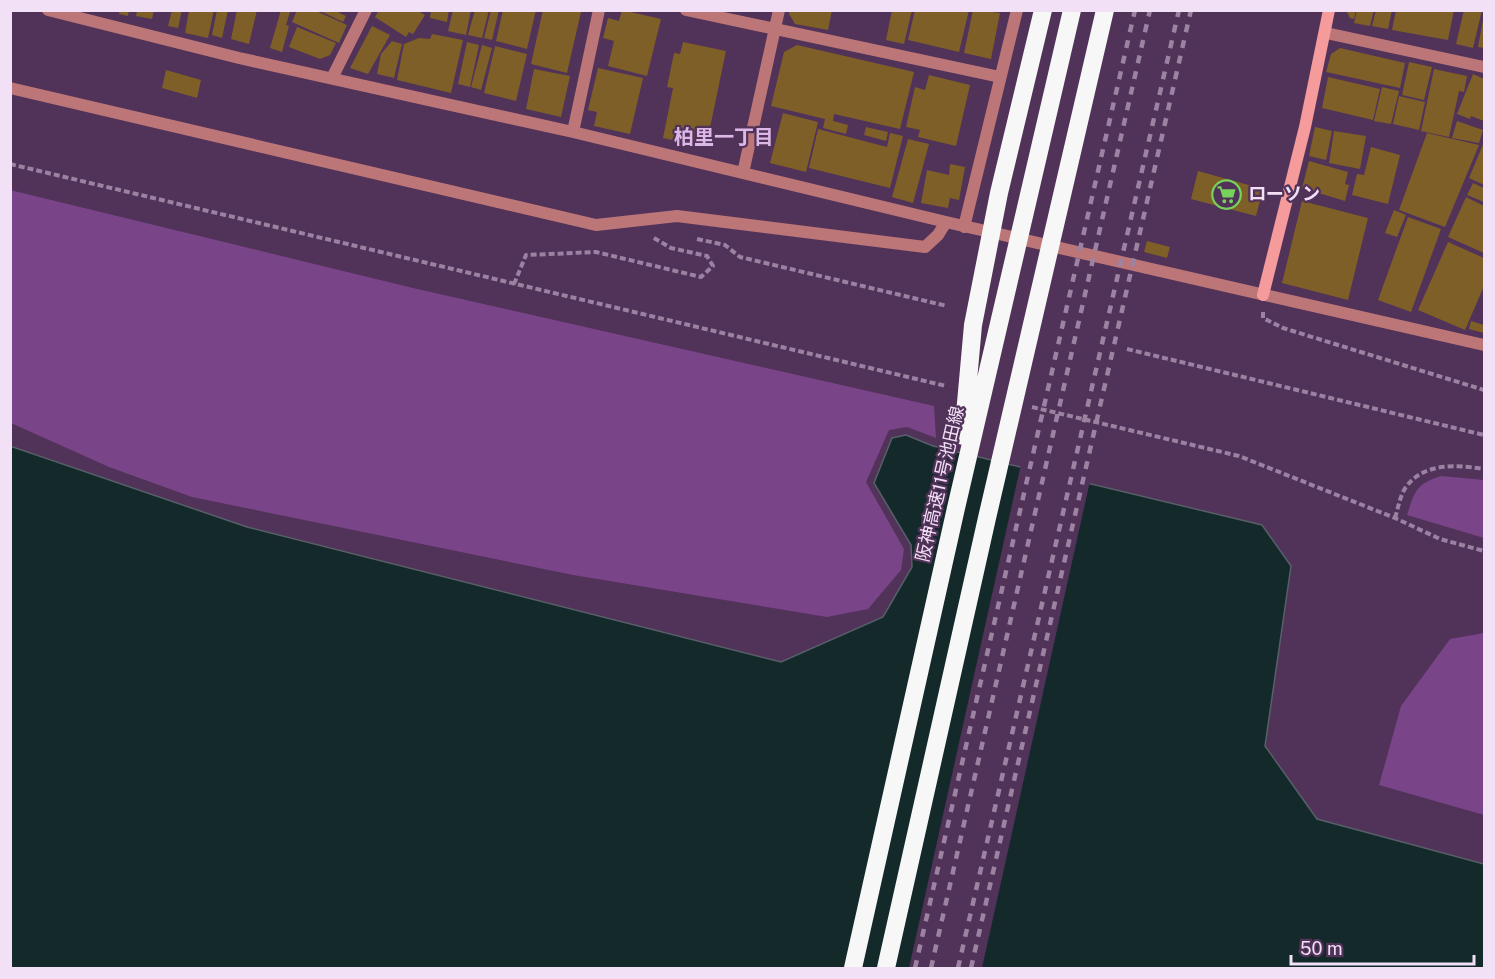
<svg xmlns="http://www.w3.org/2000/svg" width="1495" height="979" font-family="'Public Sans','Noto Sans JP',sans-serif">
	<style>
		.green { fill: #7a4489 }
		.water { fill: #14292a; stroke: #576068; stroke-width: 1.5 }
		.pier { fill: #513259 }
		.building { fill: #7e5f27 }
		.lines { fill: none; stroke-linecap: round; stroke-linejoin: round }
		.path { stroke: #9b82a1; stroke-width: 4; stroke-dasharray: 6 3; stroke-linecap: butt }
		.street { stroke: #bd7677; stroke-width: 12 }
		.secondary { stroke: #f59b9c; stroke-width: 12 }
		.highway { stroke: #f7f7f7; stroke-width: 18 }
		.rail { stroke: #9c83a2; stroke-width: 4.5; stroke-dasharray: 8 8; stroke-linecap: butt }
		.labels { text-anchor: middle; stroke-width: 4.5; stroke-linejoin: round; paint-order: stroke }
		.poi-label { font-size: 18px; font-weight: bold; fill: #f2e0f7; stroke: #513259; text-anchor: start }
		.street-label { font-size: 18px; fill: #f2e0f7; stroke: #513259 }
		.neighbourhood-label { font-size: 20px; font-weight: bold; fill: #dcb8e6; stroke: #513259 }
	</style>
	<rect width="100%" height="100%" fill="#513259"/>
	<!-- green -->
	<path class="green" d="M10,190L413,288L934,406L936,438L907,427L889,430L866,482L904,549L901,570L868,609L827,617L573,575L192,497L109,467L11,423Z
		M1441,476L1484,480V538L1407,515C1415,491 1416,484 1441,476Z
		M1484,633V815L1379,785L1401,706L1450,639Z"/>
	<!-- water -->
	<path class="water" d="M906,435L933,446L1262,525L1291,566L1265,746L1317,819L1484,864V968H11L10,446L247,527L781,662L883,617L912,567L911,545L874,483L892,438Z"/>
	<!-- pier -->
	<path class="pier" d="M1021,464L1090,481L982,968H909Z"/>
	<!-- building -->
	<path class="building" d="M120,10H129L128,16L119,14Z
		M137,10H154L152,19L136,16Z
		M172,10H182L178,28L168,26Z
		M189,10H214L208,38L185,33Z
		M217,10H228L222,38L212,35Z
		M237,10H257L249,44L231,39Z
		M281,10L290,12L286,25L289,26L282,52L270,48Z
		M297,10H314L347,25L339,43L292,22Z
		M318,10H334L346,16L343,22Z
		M379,10H417L425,15L413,34L409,32L406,37L375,17Z
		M431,10H449L447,22L430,18Z
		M453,10H471L466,35L448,31Z
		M475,10H489L482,38L468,35Z
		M491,10H499L492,40L484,38Z
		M503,10H536L527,49L496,41Z
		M543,10L581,12L567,73L531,64Z
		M622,10L661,19L647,76L608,66L614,41L603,38L608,18L619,21Z
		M789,10H832L828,30L795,24L789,14Z
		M892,10H912L904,44L886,40Z
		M915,10H969L959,52L908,40Z
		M973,10L1000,13L991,59L964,53Z
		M1346,10H1356L1354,19L1350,18Z
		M1357,10H1374L1370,26L1354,23Z
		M1376,10H1392L1388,29L1372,26Z
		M1396,10H1454L1448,40L1392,30Z
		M1464,10H1482L1473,48L1456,44Z
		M1483,20H1484V48L1478,47Z
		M372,26L390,35L368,74L350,68Z
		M297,27L336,43L330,55L320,59L289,47Z
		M432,34L463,40L451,93L397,80L404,44L419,38L430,39Z
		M392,41L402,44L394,78L377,74L381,54Z
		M467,42L479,45L470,87L458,84Z
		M683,42L726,51L706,147L663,138L673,88L667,87L674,53L680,54Z
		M482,45L492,48L481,90L471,87Z
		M797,45L914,72L900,129L834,114L833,121L848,125L846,134L823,128L825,119L771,106L784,52Z
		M495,46L527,54L516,101L484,93Z
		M1340,48L1405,63L1400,88L1326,72L1331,54Z
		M1409,62L1432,67L1424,100L1402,95Z
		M598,68L643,78L630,134L594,126L597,112L588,110Z
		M534,69L570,76L561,117L526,109Z
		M1434,69L1467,76L1464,92L1459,91L1449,137L1421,131Z
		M166,70L201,80L197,98L162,88Z
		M1473,74L1484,79V121L1471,116L1470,119L1457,114Z
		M929,75L970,85L956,146L918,137L920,130L906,127L915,87L925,90Z
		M1328,77L1380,89L1373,120L1322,108Z
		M1382,87L1399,91L1391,124L1374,121Z
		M1399,96L1425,102L1419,130L1393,124Z
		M783,113L818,122L806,172L770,163Z
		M1457,121L1483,130L1479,143L1452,138Z
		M866,127L888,132L886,141L864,135Z
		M1315,127L1332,131L1326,160L1309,156Z
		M818,129L887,147L890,133L903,136L890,188L809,168Z
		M1334,131L1366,136L1360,169L1329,163Z
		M1427,133L1479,145L1445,227L1399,210Z
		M908,139L929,144L913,203L892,197Z
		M1484,142V185L1469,178Z
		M1371,147L1400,155L1388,204L1352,195L1357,174L1364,175Z
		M1309,161L1348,172L1345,184L1349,185L1345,201L1302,188Z
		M950,164L965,167L959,200L950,198L948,208L921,203L927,170L949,175Z
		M1198,171L1263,189L1256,216L1191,199Z
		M1473,183L1484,188V202L1467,195Z
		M1466,197L1484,206V253L1448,237Z
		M1302,201L1368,218L1348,300L1282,283Z
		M1394,210L1406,215L1397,237L1385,233Z
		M1408,217L1441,229L1411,312L1378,300Z
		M1147,241L1170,247L1167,258L1144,252Z
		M1448,242L1484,258V286L1465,330L1418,310Z
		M1471,321L1484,325V333L1469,329Z"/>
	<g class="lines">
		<!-- path -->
		<path class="path" d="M10,164L946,386
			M697,239L725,245L740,257L947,306
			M514,284L526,255L596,252L701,277L713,266L707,256L671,248L652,237
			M1263,312V318L1283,328L1484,390
			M1127,349L1484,435
			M1032,407L1239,456L1395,518L1440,539L1484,551
			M1395,518C1398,509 1400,495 1406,487C1424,462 1457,465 1484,469"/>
		<!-- street -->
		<path class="street" d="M48,10L239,58L573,132L946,222L1484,345
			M686,10L1000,77
			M1326,33L1484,67
			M332,78L366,10
			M10,88L596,225L677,216L925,247L938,235L946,222
			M573,132L599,10
			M743,173L779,10
			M964,227L1017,10"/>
		<!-- secondary -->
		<path class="secondary" d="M1263,295L1305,127L1329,10"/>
		<!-- highway -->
		<path class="highway" d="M963,436L973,325L999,193L1043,10
			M853,968L956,508L1072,10
			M886,968L987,518L1105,10"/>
		<!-- rail -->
		<path class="rail" d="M915,968L1135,10
			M931,968L1150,10
			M958,968L1179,10
			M971,968L1191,10"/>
	</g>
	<!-- icons -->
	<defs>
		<symbol id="supermarket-ring" viewBox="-11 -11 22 22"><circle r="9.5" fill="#513259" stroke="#76d25a" stroke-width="1.5"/><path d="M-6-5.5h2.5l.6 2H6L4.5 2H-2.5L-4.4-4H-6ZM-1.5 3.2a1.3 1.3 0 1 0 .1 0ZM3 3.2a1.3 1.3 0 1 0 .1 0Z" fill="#76d25a"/></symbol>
	</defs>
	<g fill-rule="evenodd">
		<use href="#supermarket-ring" x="1210" y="178" width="33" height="33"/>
	</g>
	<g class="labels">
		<!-- poi labels -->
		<g class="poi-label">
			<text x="1248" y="200">ローソン</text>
		</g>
		<!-- street labels -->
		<g class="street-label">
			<text transform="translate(940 484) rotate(-77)" y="6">阪神高速11号池田線</text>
		</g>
		<!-- neighbourhood labels -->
		<g class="neighbourhood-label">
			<text x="724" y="144">柏里一丁目</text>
		</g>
	</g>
	<!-- border -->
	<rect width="1495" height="979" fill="none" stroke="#f2e0f7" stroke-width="24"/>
	<!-- scale -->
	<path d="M1291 955v9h183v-9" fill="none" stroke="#f2e0f7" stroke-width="3"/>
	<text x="1300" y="955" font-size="18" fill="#f2e0f7" stroke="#513259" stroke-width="4.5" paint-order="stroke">50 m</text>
</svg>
